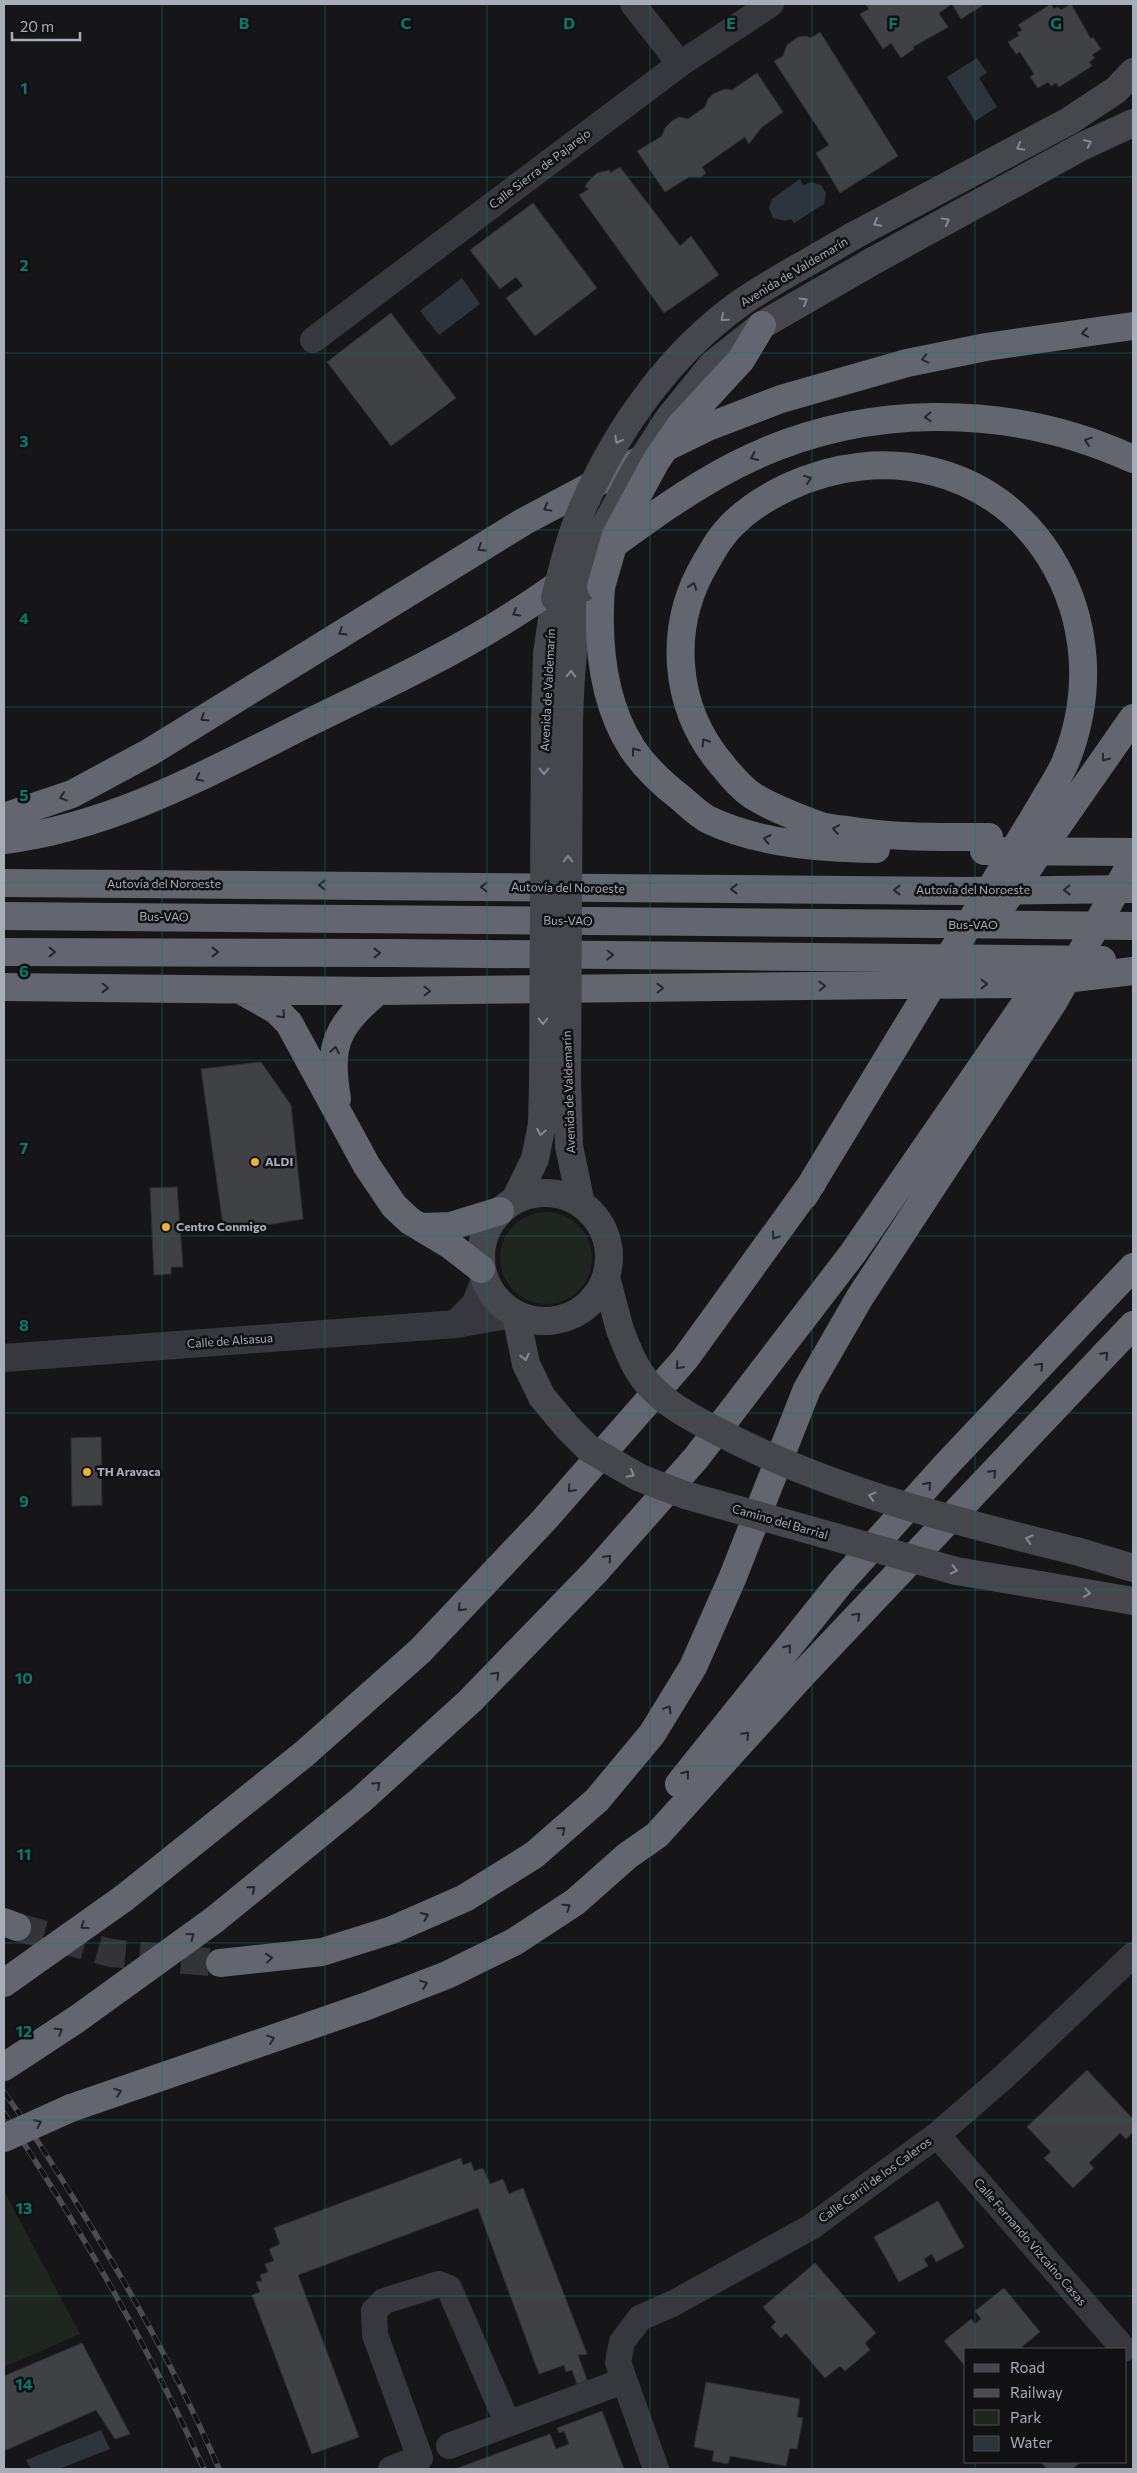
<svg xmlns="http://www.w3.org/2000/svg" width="1137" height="2473" font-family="Commissioner,sans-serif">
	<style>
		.green { fill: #1e261f }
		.water { fill: #2c353c }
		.building { fill: #404145; stroke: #303034 }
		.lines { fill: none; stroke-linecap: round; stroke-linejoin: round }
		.motorway-tunnel { stroke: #333438; stroke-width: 28; stroke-dasharray: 28 14; stroke-linecap: butt }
		.minor { stroke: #37383d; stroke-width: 26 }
		.tertiary { stroke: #37383d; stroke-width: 28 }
		.secondary { stroke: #45474d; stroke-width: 28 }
		.motorway { stroke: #63666e; stroke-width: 28 }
		.rail-casing { stroke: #4a4c52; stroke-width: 5.5 }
		.rail { stroke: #111113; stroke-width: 4; stroke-dasharray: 11; stroke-linecap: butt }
		.secondary-bridge { stroke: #45474d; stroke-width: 28 }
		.motorway-bridge { stroke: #63666e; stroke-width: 28 }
		.oneway { stroke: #858993 }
		.oneway2 { stroke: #26262a }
		.grid { fill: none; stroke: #0f766e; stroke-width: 1; stroke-opacity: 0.55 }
		.poi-dot { fill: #f2b134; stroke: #111113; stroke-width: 2 }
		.labels { text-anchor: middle; stroke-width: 5; stroke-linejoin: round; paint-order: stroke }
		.street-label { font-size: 12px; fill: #a8adb8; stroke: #111113 }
		.poi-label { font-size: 12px; font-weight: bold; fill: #a8adb8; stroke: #111113; text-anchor: start }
		.grid-label { font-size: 16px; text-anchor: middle; font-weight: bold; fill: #0f766e; stroke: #111113; stroke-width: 5; stroke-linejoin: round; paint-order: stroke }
	</style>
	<rect width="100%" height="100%" fill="#161618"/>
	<!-- green -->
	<path class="green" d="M500 1258a46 46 0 1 1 92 0a46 46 0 1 1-92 0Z
		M4,2191L80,2334L4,2367Z"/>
	<!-- water -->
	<path class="water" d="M977,58L987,73L979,78L997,107L975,121L947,77Z
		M800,179L803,185L811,182L821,185L826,193L824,204L794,223L791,219L785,221L773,218L769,208L772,199Z
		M462,278L480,304L439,335L420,311Z
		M101,2430L110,2449L59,2469H31L26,2460Z"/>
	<!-- building -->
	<path class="building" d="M865,4H985L961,19L952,4L939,13L948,27L913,47L914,49L901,58L891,43L883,49L860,14L869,9Z
		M1051,4L1054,9L1058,7L1061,10L1071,4L1091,39L1093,37L1101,49L1092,55L1095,58L1089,62L1092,66L1059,87L1056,83L1051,86L1048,82L1038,88L1030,77L1034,74L1020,52L1016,54L1008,42L1019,36L1017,33L1022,30L1018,25Z
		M820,32L898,156L840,193L816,153L829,145L774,61L783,56L787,45L798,37L806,36L811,38Z
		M757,73L783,112L761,128L749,144L745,137L702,167L706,173L701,177H689L665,192L637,151L662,136L665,128L672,121L679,117L688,119L705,107L708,99L713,94L725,89L732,90Z
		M620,167L680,246L691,236L719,275L664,313L579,195L589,189L585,187L587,183L597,173L610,170V173Z
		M533,203L597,288L535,336L506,298L523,286L516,277L500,289L470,250Z
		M391,313L456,398L391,446L327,362Z
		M261,1062L291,1105L303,1219L224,1232L201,1069Z
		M177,1187L183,1267H171V1274L154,1275L150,1188Z
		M101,1437L102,1505L72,1506L71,1438Z
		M1087,2070L1133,2119V2132L1126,2139L1120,2133L1089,2163L1094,2168L1073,2188L1044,2158L1051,2152L1027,2127Z
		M461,2158L463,2165L471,2162L474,2171L483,2168L490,2184L503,2179L509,2194L523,2188L587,2354L578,2355L587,2380L577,2384L572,2370L566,2372L564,2365L539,2374L478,2208L298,2275L359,2437L312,2454L252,2295L260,2292L256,2282L262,2281L260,2275L268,2272L265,2264L274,2261L269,2249L280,2244L274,2228Z
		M938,2201L964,2247L936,2262L932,2254L924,2259L928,2266L899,2282L874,2237Z
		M815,2263L876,2333L865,2343L870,2350L845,2371L840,2366L825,2378L786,2333L781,2338L771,2327L776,2322L763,2307Z
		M1004,2288L1040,2332L1019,2349H966V2367L944,2341L971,2319L975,2324L981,2319L975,2311Z
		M82,2343L130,2434L115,2439L96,2410L4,2451V2376Z
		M706,2382L800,2399L797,2417L803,2418L797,2449L790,2448L786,2466L730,2456L728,2464L712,2461L714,2451L694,2447Z
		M602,2411L624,2469H455L550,2434L556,2449L569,2444L564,2431L559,2433L557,2428Z
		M1041,2462H1081L1072,2469H1047Z"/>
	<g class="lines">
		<!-- motorway-tunnel -->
		<path class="motorway-tunnel" d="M17,1927L111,1953L220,1963"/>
		<!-- minor -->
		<path class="minor" d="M633,4L680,64
			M313,340L680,64L771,4
			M937,2135L1124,2349
			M449,2446L623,2381
			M391,2469L420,2458L375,2335L374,2311L384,2301L439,2284L449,2288L508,2424
			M656,2469L618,2362L622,2342L640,2318L674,2303L811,2227L937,2135L1006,2075L1133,1955"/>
		<!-- tertiary -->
		<path class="tertiary" d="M456,1324L475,1305L485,1280
			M4,1358L456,1324L513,1314"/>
		<!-- secondary -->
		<path class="secondary" d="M853,236L1069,121L1116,90L1133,72
			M762,325L873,261L1083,146L1133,123
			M545,722L547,654L555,598
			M569,723C570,677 573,633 583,588
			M567,1082L569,1146L581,1204
			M481 1257a64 64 0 1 1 128 0a64 64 0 1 1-128 0Z
			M515,1200L535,1159L542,1124L543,1083
			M606,1277L620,1330
			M516,1315L526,1364L542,1397
			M1076,1551L1133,1568
			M1040,1585L1133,1601"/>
		<!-- motorway -->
		<path class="motorway" d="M601,587C597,641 602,701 632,748C645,768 664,785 682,799C690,806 699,815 709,820C760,844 820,848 876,849
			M4,817L72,794L150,752L523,522L630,465L708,427L781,399L907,363L986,347L1133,326
			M4,840C115,826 212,771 310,722C382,687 457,652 524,608C595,562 660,504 736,465C859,402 1008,402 1133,459
			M4,883L963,891
			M1001,907L1133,718
			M4,916L941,924
			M4,952L392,953L913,958
			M4,987L378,991L900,985
			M244,992L276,1010L289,1023L367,1166L394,1206L410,1221L450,1245L481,1269
			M337,1099C328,1044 336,1027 378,991
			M804,1196L1039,809C1047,794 1058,779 1065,763C1093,695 1089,620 1050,557C993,466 882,443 788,487C769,496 749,508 734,523C722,534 714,548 706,562C667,627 673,708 723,766C732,777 741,788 753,796C772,808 796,817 818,825C827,828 837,829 847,830C894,838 942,837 989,837
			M420,1227L451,1226L500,1211
			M679,1784L840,1583L946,1465L1133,1267
			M124,1898L304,1754L420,1651L544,1520L685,1359L813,1182
			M214,1920L361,1800L470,1701L596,1571L696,1458L853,1253L1051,966
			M4,1922L17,1927
			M220,1963L322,1952L392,1930L465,1898L534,1855L597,1800L652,1734L693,1667L732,1579L807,1389L860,1297L1054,1001L1133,860
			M71,2108L367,2006L447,1975L514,1942L575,1902L627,1856L657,1835L802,1675L1133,1325"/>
		<defs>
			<path id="rail" d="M4,2092C31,2129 55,2168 79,2207C131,2291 180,2378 219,2469
				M4,2113C80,2227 147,2344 204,2469"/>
		</defs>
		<!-- rail casing -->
		<use href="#rail" class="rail-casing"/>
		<!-- rail -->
		<use href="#rail" class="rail"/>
		<!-- secondary-bridge -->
		<path class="secondary-bridge" d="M583,588L602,532L636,469L669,418L712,365L761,326
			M555,598C563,567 570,536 583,507C617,428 671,352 742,302C777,278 817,258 853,236
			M567,1082L569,723
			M543,1083L545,722
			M620,1330C627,1347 633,1365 645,1380C664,1404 692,1418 719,1432C831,1491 954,1521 1076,1551
			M542,1397L568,1428L588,1448L640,1478L685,1495L956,1571L1040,1585"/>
		<!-- motorway-bridge -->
		<path class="motorway-bridge" d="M601,587L616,535L656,461L680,426L741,360L762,325
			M984,851L1133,852
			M963,891L1133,889
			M941,924L1133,926
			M913,958L1102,960
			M900,985L1022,984L1133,971
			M4,1983L124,1898
			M4,2067L77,2019L214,1920
			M4,2138L71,2108"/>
	</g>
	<!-- one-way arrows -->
	<defs><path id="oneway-chevron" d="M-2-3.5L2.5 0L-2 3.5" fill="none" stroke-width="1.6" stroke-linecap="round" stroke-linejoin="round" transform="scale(1.25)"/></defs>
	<g class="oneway">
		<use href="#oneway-chevron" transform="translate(1088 143) rotate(-26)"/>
		<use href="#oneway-chevron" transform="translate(1020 147) rotate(152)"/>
		<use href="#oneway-chevron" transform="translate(946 221) rotate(-29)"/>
		<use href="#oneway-chevron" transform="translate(877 223) rotate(152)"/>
		<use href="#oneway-chevron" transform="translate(804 301) rotate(-30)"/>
		<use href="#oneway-chevron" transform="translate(724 318) rotate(140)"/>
		<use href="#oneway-chevron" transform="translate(618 440) rotate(118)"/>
		<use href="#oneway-chevron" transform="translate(571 674) rotate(-88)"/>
		<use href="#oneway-chevron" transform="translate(544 771) rotate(90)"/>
		<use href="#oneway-chevron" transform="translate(568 859) rotate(-90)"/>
		<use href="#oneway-chevron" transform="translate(543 1021) rotate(90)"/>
		<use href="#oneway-chevron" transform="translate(541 1132) rotate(101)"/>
		<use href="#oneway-chevron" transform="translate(525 1357) rotate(76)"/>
		<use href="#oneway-chevron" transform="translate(631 1474) rotate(29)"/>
		<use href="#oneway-chevron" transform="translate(872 1496) rotate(-163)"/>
		<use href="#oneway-chevron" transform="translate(1029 1539) rotate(-166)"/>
		<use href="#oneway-chevron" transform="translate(954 1570) rotate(13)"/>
		<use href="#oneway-chevron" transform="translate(1087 1593) rotate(9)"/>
	</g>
	<g class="oneway2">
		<use href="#oneway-chevron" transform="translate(1085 333) rotate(172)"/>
		<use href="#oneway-chevron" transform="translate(925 359) rotate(167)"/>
		<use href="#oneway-chevron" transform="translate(928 417) rotate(177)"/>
		<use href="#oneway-chevron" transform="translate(1088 441) rotate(-161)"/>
		<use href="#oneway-chevron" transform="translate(754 457) rotate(156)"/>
		<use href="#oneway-chevron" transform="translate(808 479) rotate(-20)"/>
		<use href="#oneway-chevron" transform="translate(547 508) rotate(151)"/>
		<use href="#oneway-chevron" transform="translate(481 548) rotate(148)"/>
		<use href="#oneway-chevron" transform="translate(693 586) rotate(-70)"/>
		<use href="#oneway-chevron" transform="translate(516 613) rotate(149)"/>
		<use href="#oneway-chevron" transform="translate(342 632) rotate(148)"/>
		<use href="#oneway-chevron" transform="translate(204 718) rotate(148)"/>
		<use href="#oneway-chevron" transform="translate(705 742) rotate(-122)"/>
		<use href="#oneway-chevron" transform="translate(635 751) rotate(-126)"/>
		<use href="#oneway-chevron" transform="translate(1105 758) rotate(126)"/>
		<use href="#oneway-chevron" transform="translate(199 778) rotate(153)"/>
		<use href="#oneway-chevron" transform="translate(63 797) rotate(162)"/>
		<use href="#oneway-chevron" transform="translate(836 829) rotate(-171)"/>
		<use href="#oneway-chevron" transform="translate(767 839) rotate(-168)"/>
		<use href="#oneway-chevron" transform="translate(322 885) rotate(-180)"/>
		<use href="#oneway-chevron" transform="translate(484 887) rotate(-179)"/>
		<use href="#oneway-chevron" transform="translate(734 889) rotate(-180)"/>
		<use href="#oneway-chevron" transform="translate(897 890) rotate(-180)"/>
		<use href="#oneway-chevron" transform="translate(1067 890) rotate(179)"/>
		<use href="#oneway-chevron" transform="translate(52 952)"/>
		<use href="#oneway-chevron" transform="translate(215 952)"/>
		<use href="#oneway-chevron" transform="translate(377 953)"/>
		<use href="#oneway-chevron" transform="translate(610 955) rotate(1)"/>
		<use href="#oneway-chevron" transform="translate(984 984)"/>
		<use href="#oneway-chevron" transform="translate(822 986) rotate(-1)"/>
		<use href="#oneway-chevron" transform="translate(105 988) rotate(1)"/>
		<use href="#oneway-chevron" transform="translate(660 988) rotate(-1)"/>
		<use href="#oneway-chevron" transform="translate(427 991) rotate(-1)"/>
		<use href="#oneway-chevron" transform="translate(282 1015) rotate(46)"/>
		<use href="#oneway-chevron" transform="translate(335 1050) rotate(-80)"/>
		<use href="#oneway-chevron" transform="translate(775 1236) rotate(126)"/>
		<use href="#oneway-chevron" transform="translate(1105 1355) rotate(-46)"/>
		<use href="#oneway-chevron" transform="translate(679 1366) rotate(131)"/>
		<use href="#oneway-chevron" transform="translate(1040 1366) rotate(-47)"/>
		<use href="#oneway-chevron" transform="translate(993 1473) rotate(-46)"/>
		<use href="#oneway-chevron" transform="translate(928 1485) rotate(-48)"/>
		<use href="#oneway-chevron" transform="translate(571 1489) rotate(131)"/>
		<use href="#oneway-chevron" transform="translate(608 1558) rotate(-49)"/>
		<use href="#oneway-chevron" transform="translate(461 1608) rotate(133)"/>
		<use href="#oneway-chevron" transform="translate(857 1616) rotate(-46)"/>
		<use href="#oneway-chevron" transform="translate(788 1648) rotate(-51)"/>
		<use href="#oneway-chevron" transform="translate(496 1675) rotate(-46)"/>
		<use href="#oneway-chevron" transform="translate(668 1709) rotate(-59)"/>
		<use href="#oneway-chevron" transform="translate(746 1735) rotate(-47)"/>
		<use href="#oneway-chevron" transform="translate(686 1774) rotate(-51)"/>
		<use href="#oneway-chevron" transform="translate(377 1785) rotate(-42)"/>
		<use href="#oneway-chevron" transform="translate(562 1830) rotate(-41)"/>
		<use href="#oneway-chevron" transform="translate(252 1889) rotate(-39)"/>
		<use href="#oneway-chevron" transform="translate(567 1907) rotate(-33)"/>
		<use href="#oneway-chevron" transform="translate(425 1916) rotate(-23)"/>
		<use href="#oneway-chevron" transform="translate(84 1926) rotate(144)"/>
		<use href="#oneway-chevron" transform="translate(191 1936) rotate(-36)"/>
		<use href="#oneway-chevron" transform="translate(269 1958) rotate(-6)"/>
		<use href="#oneway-chevron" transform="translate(424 1984) rotate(-21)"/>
		<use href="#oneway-chevron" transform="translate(59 2031) rotate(-33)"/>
		<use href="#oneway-chevron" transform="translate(271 2039) rotate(-19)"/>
		<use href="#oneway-chevron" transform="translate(118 2092) rotate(-19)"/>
		<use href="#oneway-chevron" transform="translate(38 2123) rotate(-24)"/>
	</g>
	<!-- grid -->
	<path class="grid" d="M162,4V2469M325,4V2469M487,4V2469M650,4V2469M812,4V2469M975,4V2349M4,177H1133M4,353H1133M4,530H1133M4,707H1133M4,883H1133M4,1060H1133M4,1236H1133M4,1413H1133M4,1590H1133M4,1766H1133M4,1943H1133M4,2120H1133M4,2296H1133M975,2462V2469"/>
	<!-- markers -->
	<g class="poi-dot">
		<circle cx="255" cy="1162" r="5"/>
		<circle cx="166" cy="1227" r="5"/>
		<circle cx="87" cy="1472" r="5"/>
	</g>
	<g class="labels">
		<!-- street labels -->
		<g class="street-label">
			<text transform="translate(540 169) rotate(-37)" y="4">Calle Sierra de Pajarejo</text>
			<text transform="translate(794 272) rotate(-31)" y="4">Avenida de Valdemarín</text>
			<text transform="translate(548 690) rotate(-87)" y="4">Avenida de Valdemarín</text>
			<text x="164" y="888">Autovía del Noroeste</text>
			<text transform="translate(568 888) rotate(1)" y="4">Autovía del Noroeste</text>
			<text x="973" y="894">Autovía del Noroeste</text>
			<text transform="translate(164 917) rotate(1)" y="4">Bus-VAO</text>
			<text transform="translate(568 921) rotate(1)" y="4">Bus-VAO</text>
			<text x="973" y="929">Bus-VAO</text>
			<text transform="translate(569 1092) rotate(-92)" y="4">Avenida de Valdemarín</text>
			<text transform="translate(230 1341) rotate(-4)" y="4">Calle de Alsasua</text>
			<text transform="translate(780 1522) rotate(16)" y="4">Camino del Barrial</text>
			<text transform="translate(875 2180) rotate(-36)" y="4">Calle Carril de los Caleros</text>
			<text transform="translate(1030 2242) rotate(49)" y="4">Calle Fernando Vizcaíno Casas</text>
		</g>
		<!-- poi labels -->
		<g class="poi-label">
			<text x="265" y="1166">ALDI</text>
			<text x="176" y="1231">Centro Conmigo</text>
			<text x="97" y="1476">TH Aravaca</text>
		</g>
	</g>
	<g class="grid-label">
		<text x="244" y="29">B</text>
		<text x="406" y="29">C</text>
		<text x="569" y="29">D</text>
		<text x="731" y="29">E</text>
		<text x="893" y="29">F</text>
		<text x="1056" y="29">G</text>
		<text x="24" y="94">1</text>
		<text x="24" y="271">2</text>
		<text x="24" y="447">3</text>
		<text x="24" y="624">4</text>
		<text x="24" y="801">5</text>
		<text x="24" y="977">6</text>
		<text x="24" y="1154">7</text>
		<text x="24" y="1331">8</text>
		<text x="24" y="1507">9</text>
		<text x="24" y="1684">10</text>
		<text x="24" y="1860">11</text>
		<text x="24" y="2037">12</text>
		<text x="24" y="2214">13</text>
		<text x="24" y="2390">14</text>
	</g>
	<!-- border -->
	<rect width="1137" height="2473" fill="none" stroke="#a8adb8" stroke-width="10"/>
	<!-- legend -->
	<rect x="964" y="2348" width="162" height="115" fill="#111113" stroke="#4d4f55"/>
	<rect x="974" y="2364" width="25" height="8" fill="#45474d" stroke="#4d4f55"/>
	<text x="1010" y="2373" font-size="15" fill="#a8adb8">Road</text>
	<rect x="974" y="2389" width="25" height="8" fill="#4a4c52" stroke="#4d4f55"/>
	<text x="1010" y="2398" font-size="15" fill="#a8adb8">Railway</text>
	<rect x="974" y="2410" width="25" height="15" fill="#1e261f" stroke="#4d4f55"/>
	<text x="1010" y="2423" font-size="15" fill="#a8adb8">Park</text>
	<rect x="974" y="2436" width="25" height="15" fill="#2c353c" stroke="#4d4f55"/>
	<text x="1010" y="2448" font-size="15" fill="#a8adb8">Water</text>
	<!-- scale -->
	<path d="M12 32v8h68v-8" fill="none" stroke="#a8adb8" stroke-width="2.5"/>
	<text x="20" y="32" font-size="15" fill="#a8adb8" stroke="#111113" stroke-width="4" paint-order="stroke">20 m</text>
</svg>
